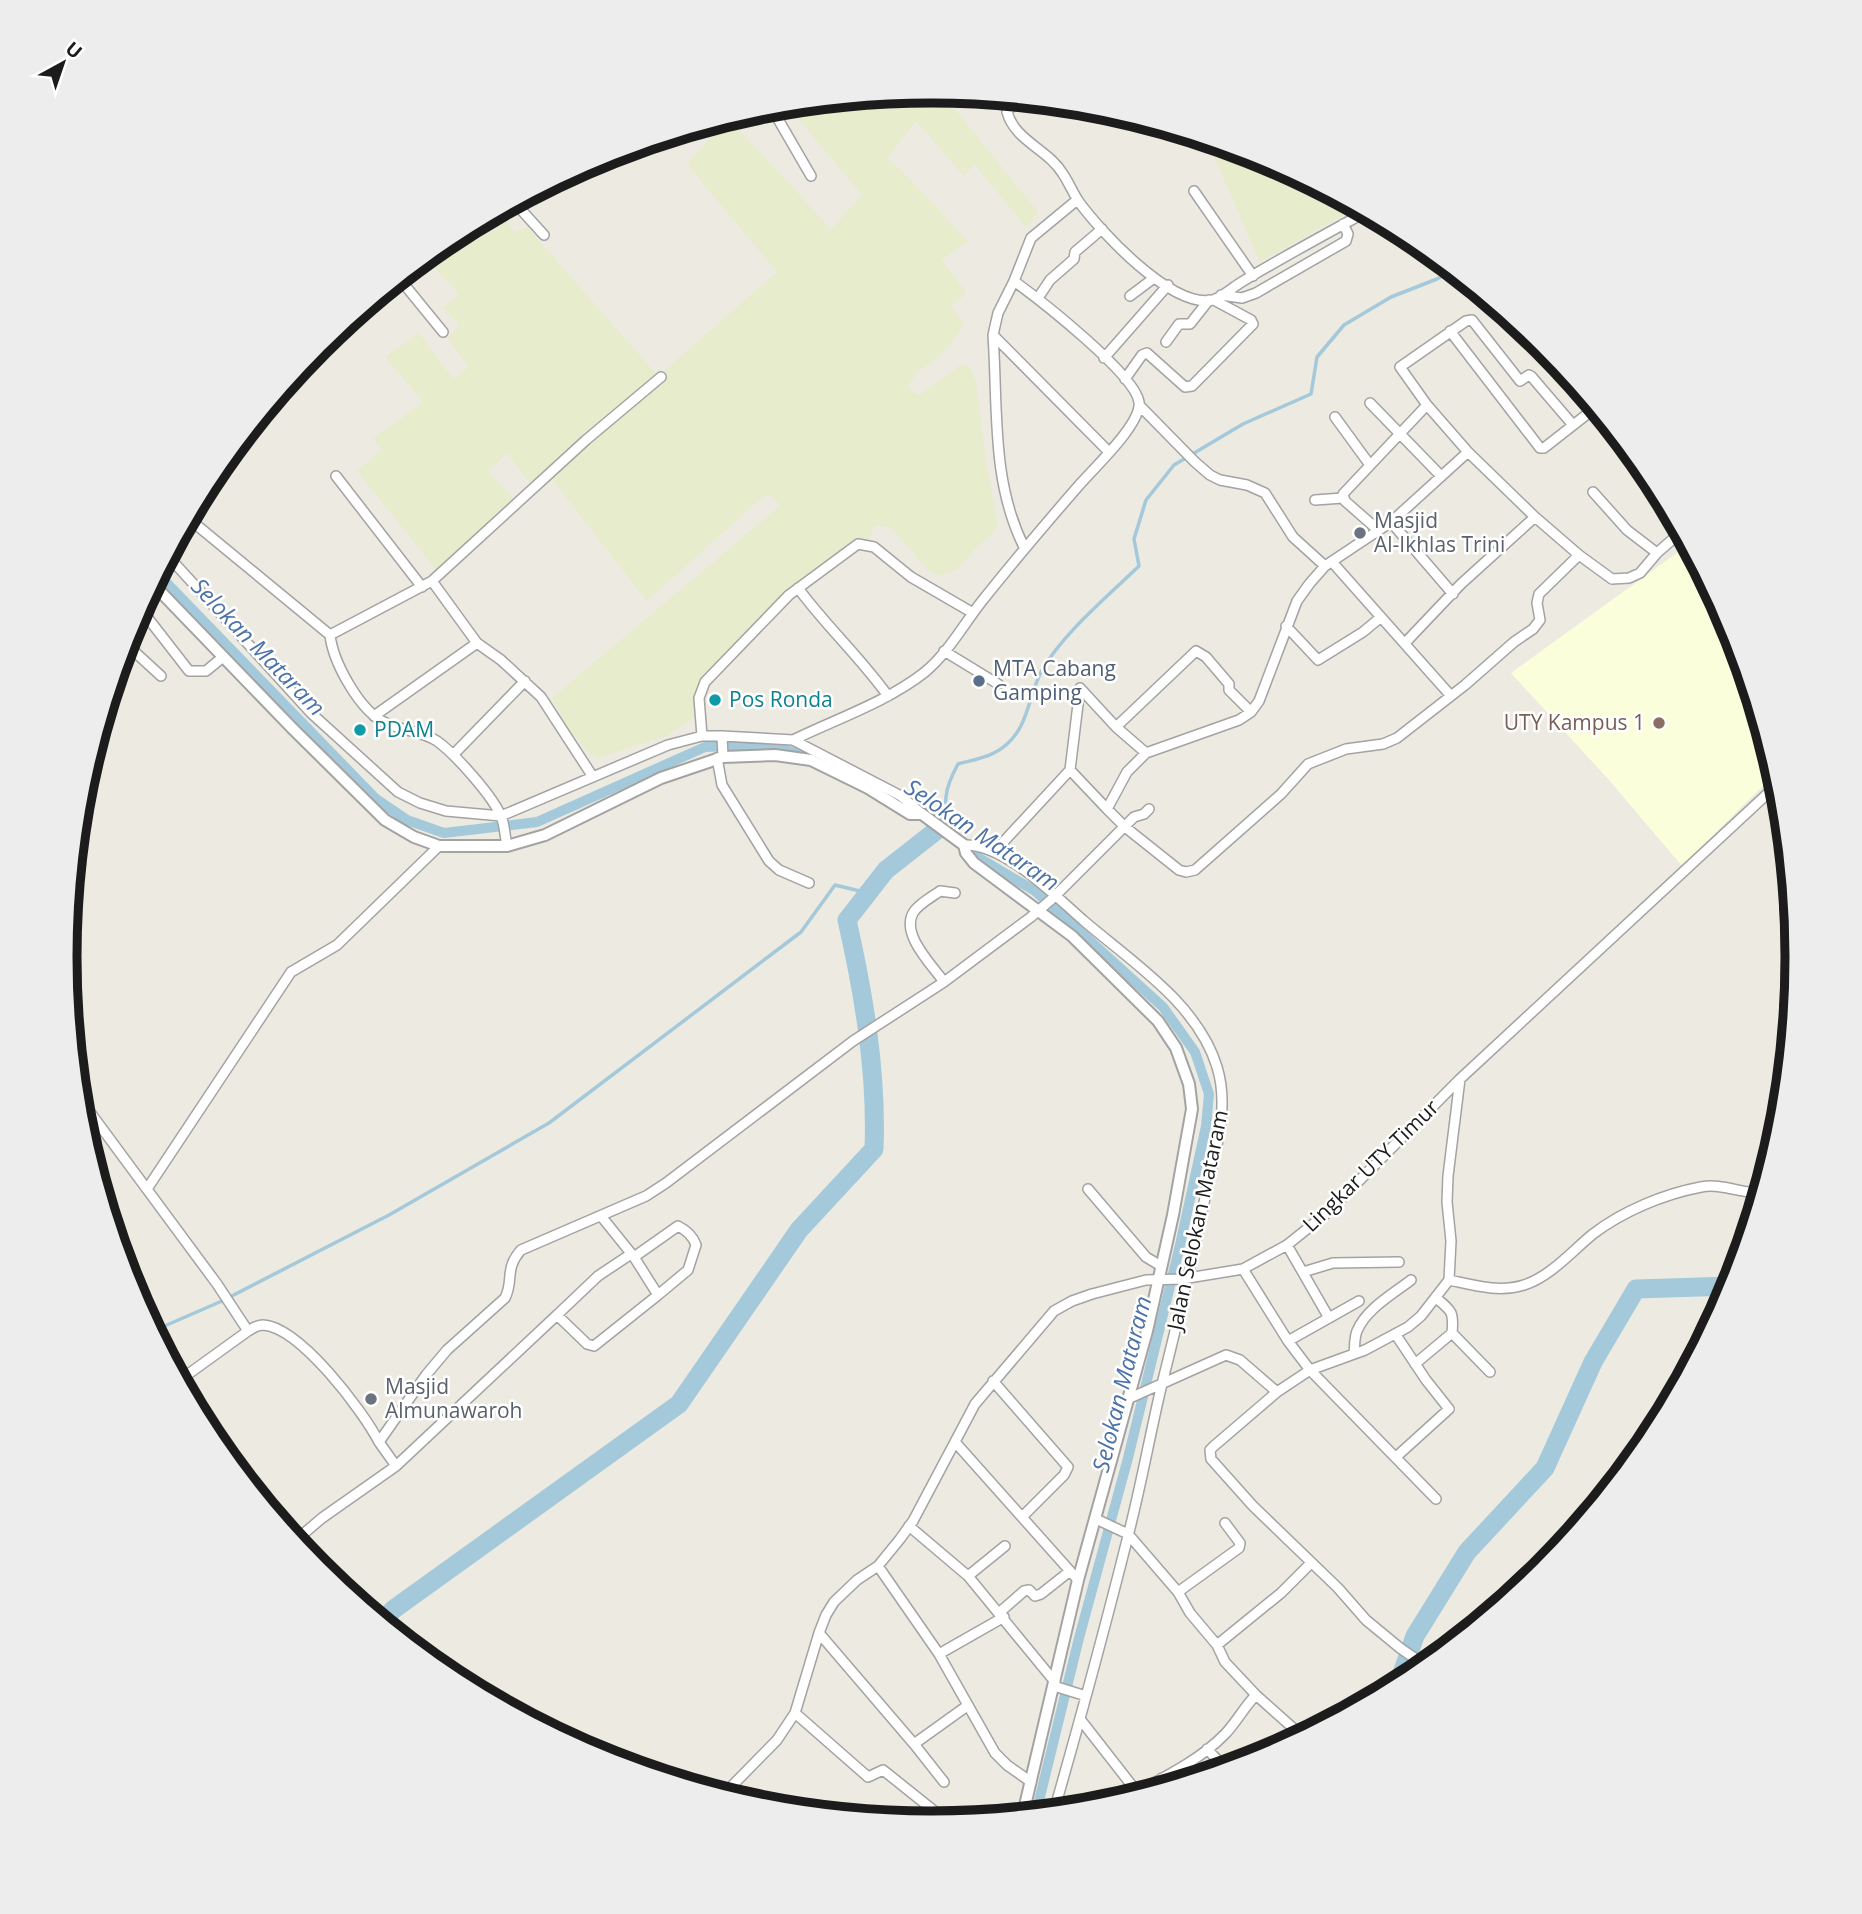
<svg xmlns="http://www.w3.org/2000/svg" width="1862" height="1914" font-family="'Open Sans',sans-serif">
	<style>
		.education { fill: #fbfeda }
		.farmland { fill: #e7eccd }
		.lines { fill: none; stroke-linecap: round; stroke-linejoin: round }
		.stream { stroke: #a3c9da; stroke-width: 3.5 }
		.canal { stroke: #a3c9da; stroke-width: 10 }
		.river { stroke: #a3c9da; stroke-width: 19 }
		.minor-casing { stroke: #a3a3a3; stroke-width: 12 }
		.tertiary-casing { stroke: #a3a3a3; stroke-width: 14 }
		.minor { stroke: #fff; stroke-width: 9 }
		.tertiary { stroke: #fff; stroke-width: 10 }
		.worship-dot { fill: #6b7280; stroke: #fff; stroke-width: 2.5 }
		.service-dot { fill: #5c6f8a; stroke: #fff; stroke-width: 2.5 }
		.culture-dot { fill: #0f9aa8; stroke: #fff; stroke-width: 2.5 }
		.education-dot { fill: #8d6e63; stroke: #fff; stroke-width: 2.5 }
		.labels { text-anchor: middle; stroke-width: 5; stroke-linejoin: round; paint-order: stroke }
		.worship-label { font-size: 21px; fill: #5b616d; stroke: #fff; text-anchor: start }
		.service-label { font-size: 21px; fill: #4e5e75; stroke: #fff; text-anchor: start }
		.culture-label { font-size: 21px; fill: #0d838f; stroke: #fff; text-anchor: start }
		.education-label { font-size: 21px; fill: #785e54; stroke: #fff; text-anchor: end }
		.street-label { font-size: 21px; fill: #1c1c1c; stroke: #fff }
		.water-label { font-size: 23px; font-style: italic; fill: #4c72a7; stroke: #fff }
		.rim { fill: none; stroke: #1c1c1c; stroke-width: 9 }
	</style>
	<rect width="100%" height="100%" fill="#edeae1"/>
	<!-- education -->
	<path class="education" d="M1688,545L1731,626L1776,773L1682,866L1609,780L1511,673Z"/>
	<!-- farmland -->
	<path class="farmland" d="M931,91L941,92L1039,213L1026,227L974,164L964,176L916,121L887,158L899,168L968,241L941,260L967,293L951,306L964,323L950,345L934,361L918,371L908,386L914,393L920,395L957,367L965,365L971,369L976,383L986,462L998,525L991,535L977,547L957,570L940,576L928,570L891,528L878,525L871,528L872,535L866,540L845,548L839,552L837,564L790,593L701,691L698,715L666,736L598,758L590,754L567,727L552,698L781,505L766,494L647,601L550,477L536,490L507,453L488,471L514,499L439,573L357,471L382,450L373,439L423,402L385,357L419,333L453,379L469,367L447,338L460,325L443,307L459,294L425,257L434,249L441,256L464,239L457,233L477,222L488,235L504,219L515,232L527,227L658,376L777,272L687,164L729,119L831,229L862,195L787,105Z
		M1207,140L1263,157L1357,207L1260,262Z"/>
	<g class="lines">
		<!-- stream -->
		<path class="stream" d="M940,825C945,814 945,808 946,797C947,785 952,775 958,764C976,759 993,757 1007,744C1028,726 1029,695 1041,672C1062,634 1108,596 1139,566L1134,539L1146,500L1174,465L1243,424L1311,394L1317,357L1344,325L1391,297L1437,279L1453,270
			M153,1331L222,1301L389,1215L549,1123L801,932L835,885L868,893"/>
		<!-- canal -->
		<path class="canal" d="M158,574L376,799L407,820L444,833L537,822L705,747L764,745L824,759
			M964,849L1035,891L1163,1007L1195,1052L1209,1094L1206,1126L1180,1245L1128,1458L1079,1638L1036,1813"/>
		<!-- river -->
		<path class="river" d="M382,1621L394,1609L679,1404L799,1230L874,1149C877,1073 864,995 847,920L886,870L937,830
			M1398,1685L1415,1636L1467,1552L1545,1468L1593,1362L1636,1289L1732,1286"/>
		<defs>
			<path id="minor" d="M1017,99L1007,112C1015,141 1048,149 1063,174C1069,183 1073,193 1079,202C1101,232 1172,309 1213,300C1222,297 1232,288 1240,283C1281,258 1324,235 1366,212
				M771,107L811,176
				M1194,191L1253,276
				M514,202L544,235
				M399,278L443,332
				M1221,295L1242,298L1256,293L1346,241L1348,234L1343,224
				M1130,296L1154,278
				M1038,298L1050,280L1074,259L1075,252L1102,229
				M1450,331L1540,448H1544L1595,408
				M993,335L998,313L1014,281
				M1166,342L1179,324H1190L1209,300
				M1104,358L1168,285
				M1125,379L1142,355L1147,353L1185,387L1192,386L1253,324L1251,320L1214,300
				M1370,403L1441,476
				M1139,405L1195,462L1210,475L1220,480L1247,485L1265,493L1293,537L1325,566
				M1335,417L1370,465
				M1468,452L1427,405L1400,367L1466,321L1472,320L1520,381L1529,375L1531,376L1573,425
				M336,476L422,587
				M1593,492L1627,530L1657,553
				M1315,500L1343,498
				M188,518L330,635L432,581L477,643L501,660L541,697L593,777
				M1391,522L1453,594
				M1378,530L1345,501L1343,494L1427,405
				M1024,547C991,481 998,407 993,335L1109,452
				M1579,555L1535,517L1468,452L1391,522L1325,566L1310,583L1297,601L1259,701L1251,712L1239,720L1146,753L1127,772L1107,809L1125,827L1179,870L1186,872L1195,870L1281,794L1308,764L1346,749L1383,744L1397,738L1465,685L1514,642L1533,629L1540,620L1537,603L1539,594L1579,555L1612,579L1629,578L1640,573L1657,553L1681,532
				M168,556L311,713L398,792L420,803L446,811L501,816L668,745L702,736H722L793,740L901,796L922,814
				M1333,563L1451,696
				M432,581L586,440L661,377
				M798,588C826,626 860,657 888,696
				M140,608L189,671H206L223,657
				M1286,626L1318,660L1363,632L1381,617
				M330,635C333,662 360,712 386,723C403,731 421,731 437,741C455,754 495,798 502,819C505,828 505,837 507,846
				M125,643L161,676
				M1405,643L1461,584L1535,517
				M944,651L998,684
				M374,716L477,643
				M702,736L699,698L705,682L789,595L858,544L874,547L911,577L973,613
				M722,736L723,757
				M793,740C836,719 887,702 925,672C948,653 964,624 982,601C1014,561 1047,522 1081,483C1095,467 1142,423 1139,402C1135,374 1040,300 1014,281L1031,238L1077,200
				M1146,753L1116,727L1196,651L1206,657L1229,684V690L1251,712
				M453,755L525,681
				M717,758L722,785L769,861L779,870L809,883
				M1070,770L1107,809
				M964,845C1005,844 1054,895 1084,921C1132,962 1198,1004 1217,1067C1230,1109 1215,1152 1206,1193C1193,1257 1178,1320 1162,1384C1150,1434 1141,1486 1128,1536C1105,1628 1080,1720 1054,1811
				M995,851L1070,770L1080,688L1116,727
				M944,982C932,965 901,935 913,913C918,904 932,897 940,891L955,893
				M78,1096L217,1284L248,1331
				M147,1189L291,972L337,945L439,846
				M1088,1189L1146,1257L1161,1266
				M1287,1245L1329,1318
				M634,1257L678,1226C686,1230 693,1236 696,1245L688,1270L658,1295
				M1243,1269L1288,1341L1310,1370L1436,1499
				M1303,1272L1333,1263L1399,1262
				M1449,1280C1473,1285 1499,1293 1524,1285C1550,1277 1572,1251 1593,1234C1623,1211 1664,1194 1701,1187C1720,1183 1741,1193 1760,1193
				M1436,1298C1452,1311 1454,1312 1452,1333L1490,1372
				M557,1315L598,1276L631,1254
				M1288,1341L1359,1301
				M1354,1354C1355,1346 1354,1338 1357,1331C1366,1309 1393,1294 1411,1280
				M1415,1364L1452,1333
				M180,1380L248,1331C253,1328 257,1325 263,1325C300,1327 363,1411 379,1442L426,1375L447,1350L505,1298C514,1281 504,1269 521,1250L646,1196L666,1183L853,1041L944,982L1031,917L1053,898L1134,817L1144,814L1149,809
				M993,1381L1068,1467L1064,1475L1022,1517
				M1277,1392L1214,1446L1210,1450L1211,1459L1253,1506L1338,1588L1366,1620L1400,1648L1426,1666
				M1130,1398L1226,1355L1240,1360L1277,1392L1310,1370L1365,1350L1408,1327L1421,1316L1449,1280L1451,1241L1447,1202L1448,1176L1460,1079
				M379,1442L396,1466
				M955,1442L1078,1580
				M1396,1457L1449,1409L1426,1380L1396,1335
				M1096,1519L1128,1534L1178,1592L1190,1613L1217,1645L1281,1593L1311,1563
				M909,1526L968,1576L1055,1682
				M295,1541L322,1518L396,1466L557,1315L587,1344L594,1346L658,1295L634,1257L601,1216
				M878,1566L939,1654L995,1753L1007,1765L1031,1782
				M968,1576L1005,1546
				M1178,1592L1239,1548L1240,1543L1225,1523
				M1000,1612L1024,1591L1029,1590L1035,1596L1041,1594L1070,1571
				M819,1633L914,1744L944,1782
				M939,1654L1004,1617
				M1054,1686L1086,1696
				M1256,1695L1302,1736
				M795,1713L868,1777L883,1770L948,1822
				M1080,1719L1137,1792C1167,1776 1201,1759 1225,1734C1236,1723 1244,1707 1256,1695L1225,1662L1217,1645
				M914,1744L967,1706
				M1207,1749L1226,1769
				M1162,1778L1169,1786
				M723,1795L777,1740L795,1713L819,1633L826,1615L834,1602L857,1580L878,1566L900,1539L913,1521L975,1404L1054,1311L1072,1301L1092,1294L1146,1280L1182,1279L1243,1269L1287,1245L1327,1213L1460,1079L1779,783
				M896,1820L901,1814"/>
			<path id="tertiary" d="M153,584L292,728L385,820L414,837L439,846H507L545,835L661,778L723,757L775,755L811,760L868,788L910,814H922L964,845L966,853L974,863L1072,936L1158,1021L1176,1048L1189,1084L1192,1109L1173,1215L1147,1331L1078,1580L1023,1814"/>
		</defs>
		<!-- minor casing -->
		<use href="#minor" class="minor-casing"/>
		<!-- tertiary casing -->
		<use href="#tertiary" class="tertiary-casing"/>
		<!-- minor -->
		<use href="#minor" class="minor"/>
		<!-- tertiary -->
		<use href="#tertiary" class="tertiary"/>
	</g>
	<!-- markers -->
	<g class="worship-dot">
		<circle cx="1360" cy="533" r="7"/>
		<circle cx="371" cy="1399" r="7"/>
	</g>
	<circle class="service-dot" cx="979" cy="681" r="7"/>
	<g class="culture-dot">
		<circle cx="715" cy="700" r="7"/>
		<circle cx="360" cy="730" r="7"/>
	</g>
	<circle class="education-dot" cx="1659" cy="723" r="7"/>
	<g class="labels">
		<!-- worship labels -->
		<g class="worship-label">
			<text x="1374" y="528">Masjid<tspan x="1374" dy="24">Al-Ikhlas Trini</tspan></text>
			<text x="385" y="1394">Masjid<tspan x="385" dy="24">Almunawaroh</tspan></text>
		</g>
		<!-- service labels -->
		<g class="service-label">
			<text x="993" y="676">MTA Cabang<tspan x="993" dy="24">Gamping</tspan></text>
		</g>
		<!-- culture labels -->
		<g class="culture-label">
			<text x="729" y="707">Pos Ronda</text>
			<text x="374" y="737">PDAM</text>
		</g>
		<!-- education labels -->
		<g class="education-label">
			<text x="1645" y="730">UTY Kampus 1</text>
		</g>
		<!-- street labels -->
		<g class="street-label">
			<text transform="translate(1371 1166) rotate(-44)" y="7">Lingkar UTY Timur</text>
			<text transform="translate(1198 1220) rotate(-78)" y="7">Jalan Selokan Mataram</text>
		</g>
		<!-- water labels -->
		<g class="water-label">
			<text transform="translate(258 647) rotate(46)" y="8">Selokan Mataram</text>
			<text transform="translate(982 835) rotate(34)" y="8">Selokan Mataram</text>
			<text transform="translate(1122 1384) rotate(-76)" y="8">Selokan Mataram</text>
		</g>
	</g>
	<!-- crop -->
	<path d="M0 0H1862V1914H0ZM77 957a854 854 0 1 1 1708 0a854 854 0 1 1-1708 0Z" fill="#ededed" fill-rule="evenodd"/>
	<path class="rim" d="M77 957a854 854 0 1 1 1708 0a854 854 0 1 1-1708 0Z"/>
	<!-- north arrow -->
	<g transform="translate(63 63) rotate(40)" stroke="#ffffff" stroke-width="5" paint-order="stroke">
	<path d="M0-5L12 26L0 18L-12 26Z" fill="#1c1c1c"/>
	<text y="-10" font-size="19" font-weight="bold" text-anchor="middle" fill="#1c1c1c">U</text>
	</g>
</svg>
